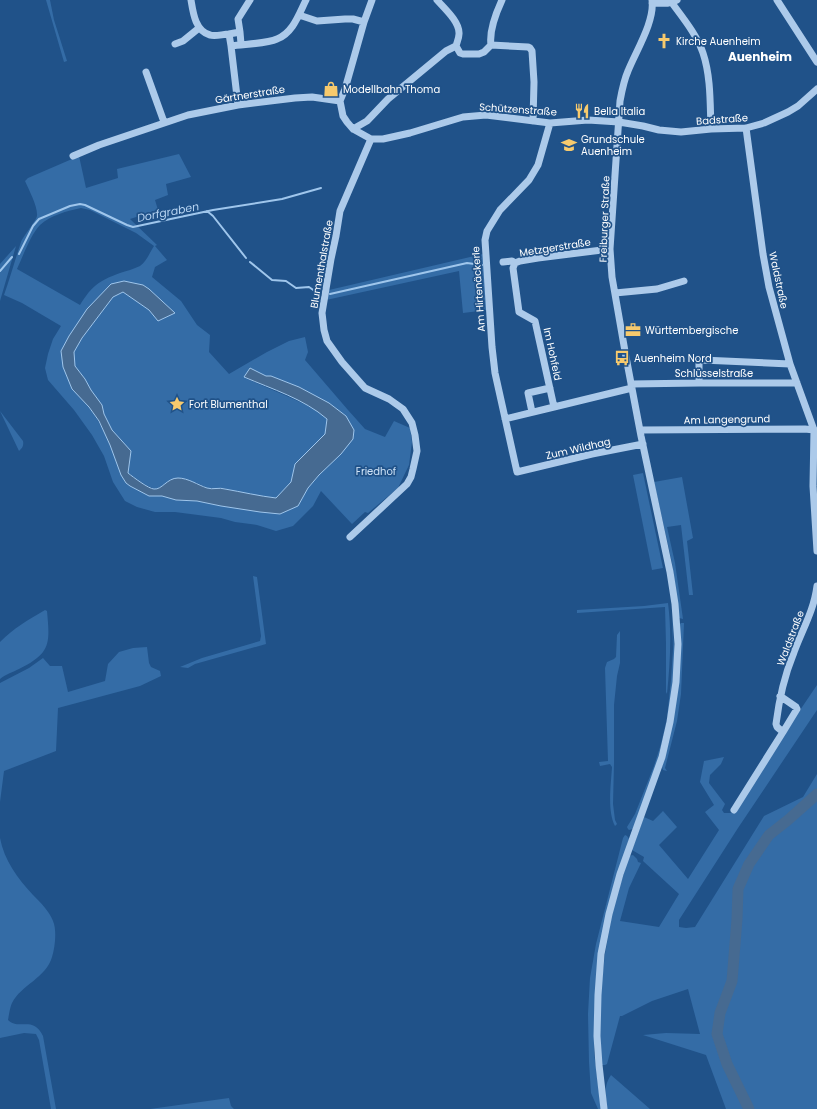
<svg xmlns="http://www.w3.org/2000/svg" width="817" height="1109" font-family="Poppins,sans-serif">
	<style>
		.green { fill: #346ca6; fill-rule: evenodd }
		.water { fill: #466a91; stroke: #9fc6ec }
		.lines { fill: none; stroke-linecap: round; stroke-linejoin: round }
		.stream { stroke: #9fc6ec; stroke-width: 2 }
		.river { stroke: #466a91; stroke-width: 11 }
		.minor { stroke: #accaea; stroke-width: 7 }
		.labels { text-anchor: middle; stroke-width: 3.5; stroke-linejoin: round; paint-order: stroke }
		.poi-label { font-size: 10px; fill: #fff; stroke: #205289; text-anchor: start }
		.street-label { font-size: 10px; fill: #fff; stroke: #205289 }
		.park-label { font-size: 10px; fill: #d0e4f8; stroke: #205289 }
		.water-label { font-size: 11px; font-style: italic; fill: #b7d4f2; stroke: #205289 }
		.quarter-label { font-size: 12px; font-weight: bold; fill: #fff; stroke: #205289 }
	</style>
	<rect width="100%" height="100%" fill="#205289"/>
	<!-- green -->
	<path class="green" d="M46,0H50L54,20L67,61L64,62Z
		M179,154L191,177L166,184L168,195L155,200L158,210L130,219L157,245L155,246L167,260L155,267L152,277L181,301L197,325L210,335L209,352L229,374L267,352L289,341L305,337L308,352L305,360L348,410L365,429L385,437L394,421L410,428L412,442L409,465L398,488L368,513L365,512L352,524L321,491L313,506L293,526L276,531L257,525L235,522L221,518L175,512H155L137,507L125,501L113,482L104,456L92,435L74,410L48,380L45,368L48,354L53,339L61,326L22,303L4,295C10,278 15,260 21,242C24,235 36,221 37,216C38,207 29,190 25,181L28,178L79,156L86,188L118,178L117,169ZM81,208L90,210L136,233L154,246C150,252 147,261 140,266C134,269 126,271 120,273C98,281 92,286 80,305L17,269C23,256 31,234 40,225C51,215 67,211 81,208ZM124,281L143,285L149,289L175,313L158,321L149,310L123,292L113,297L82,338L74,352L75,366L85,379L91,390L102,405L104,414L112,430L131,451L128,473C134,477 152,491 159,489C163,487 173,480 178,478L197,483L208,488H223L243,493L276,498L291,482L295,464L325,434L327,419L315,409L289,397L245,378L250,368L266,376H271L299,387L329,403L346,416L319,475L308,488L298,506L280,514L221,506L197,501L176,500L162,496H149L130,486L125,482C119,470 115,457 110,445C101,423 89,404 72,389L69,336Z
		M16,246L0,301V264Z
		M483,254L487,310L463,313L459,271L326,300L329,290Z
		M0,411L23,441C24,446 22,448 19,451Z
		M643,473L663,568L652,570L633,475Z
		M682,477L693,538L687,541L693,595H689L681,525L667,527L675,563L683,619L679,618L672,563L654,482Z
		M253,576L257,577L266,644L195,664L188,668L180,667L202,658L260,641L261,636Z
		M668,603C672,634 670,664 667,694L666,692V644L665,607L577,613V610L644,606Z
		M45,610L47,611C50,644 51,653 19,669C13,672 6,674 0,679V642C14,628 28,620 45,610Z
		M672,610L674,650V673L670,706L657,763L633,829L629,830L628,829L627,827L635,814L654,766L661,744L667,718L671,680L673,649L672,612Z
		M681,623H684L681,694L677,721L665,768L667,771L663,770L662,767L668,744L679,625Z
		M620,631V663L617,676L614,705V763L613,804L615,820L617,824L615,826C607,811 611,784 612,767L610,764L600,766L599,762L608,761L605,668L607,662L614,659L616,657L617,635Z
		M147,647L149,663L151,667L160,671L161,676L140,686L58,708L56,751L4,771L0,802V683L29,668L43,658L50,666H62L68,692L105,681L108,664L119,652L133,648Z
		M817,685V710L738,828L679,920V927L686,928L695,927L764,816L803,797L817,774V1109H726L706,1055L643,1035L666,1033L700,1034L688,989L652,1001L622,1016H620L607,1064L605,1065H603L601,1063L600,1036L601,988L605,954L613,909L629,856L633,855L637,859L638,862L641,863L629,888L620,921L659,927L679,894L643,861L644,857L632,850L644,817L653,821L663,811L677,827L659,845L688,879L719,830L705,812L714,805L700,782L704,761L724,757L721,764L710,775L709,783L725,804L722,810L724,813H730L736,811L794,719Z
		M625,835L627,836L629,839L613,891L594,1011V1052L601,1109H598L591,1093L589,1062L588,1014L590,978L596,944L623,838Z
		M0,838C4,860 18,879 33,895C41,903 49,911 53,921C57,930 55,948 52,957C46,978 21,985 12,1003C10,1007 9,1015 8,1020C19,1031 33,1015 43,1036L56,1109H51L39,1040L36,1034L24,1033L0,1038Z
		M611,1075L650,1109H607C606,1095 603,1087 611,1075Z
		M229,1098L231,1106L234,1109H150Z"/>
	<!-- water -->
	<path class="water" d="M124,281L143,285L149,289L175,313L158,321L149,310L123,292L113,297L82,338L74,352L75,366L85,379L91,390L102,405L104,414L112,430L131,451L128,473C133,477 149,489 154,489C162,490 167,478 178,478C188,478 198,485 207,488C213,490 219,487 225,489C242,492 259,496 276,498L291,482L295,464L325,434L327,419C304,399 272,389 244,377L250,368L266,376H271L299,387L329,403L346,416L354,430L353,439L341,454L319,475L308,488L298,506L280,514L260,512L221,506L197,501L176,500L162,496H149L130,486L126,483L121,475L110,445L99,421L89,407L72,389L63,367L61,351L69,336L87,309L111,284Z"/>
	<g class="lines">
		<!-- stream -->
		<path class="stream" d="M207,211L213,216L246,258
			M19,254L33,226L39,219L70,206L80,204L85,205L127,225L133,227L213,210L282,199L321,188
			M250,262L272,280L286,281L296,288L309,287L319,294
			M0,271L12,257
			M330,294L467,263L482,265"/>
		<!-- river -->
		<path class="river" d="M749,1109L727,1064L717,1034L720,1013L732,981L737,919L738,889L749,864L769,835L788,820L817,794"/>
		<!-- minor -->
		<path class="minor" d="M191,0C193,12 195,31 210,35C215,37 223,34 229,34
			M372,0L364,22L345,89L340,101L343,116L347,122L353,129L371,139H383L410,133L453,120L463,117L486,115L550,123L588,120L619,122L643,126L659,130L681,132L711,129L746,128L764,123L788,112L798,106L817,89
			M437,0C444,8 460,22 459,34C459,38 457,42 456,46
			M502,0C496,13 489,31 491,45L528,47L530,48L532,51L534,82L533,121
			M777,0L817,62
			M652,3C661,3 669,5 677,0
			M672,3C683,18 697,35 703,53C711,77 710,104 711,129
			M299,15L317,21L345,19H353L364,22
			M240,32L238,19L250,0
			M175,44L183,41L199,28
			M241,44L240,32L229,34L231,46C243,44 266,44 277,39C293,33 299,14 306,0
			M231,46L238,105
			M146,72L164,122
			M550,123L538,165L529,180L500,210L487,231L485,240L492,347L495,373L517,472L592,454L643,444
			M746,128L763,254L769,287L790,364L814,430L817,431
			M353,129L367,121L388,99L446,51L456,46L460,53L463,54H479L484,52L491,45
			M73,156L99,145L188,115L238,105L295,98L312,97L340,101
			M503,262L512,261L515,263L520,261L538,258L610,249
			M515,263L513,268L519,312L535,321L554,407L632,388
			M615,293L657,289L684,281
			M699,383V362L702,360L790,364
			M631,384L699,383H797
			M532,412L528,393L550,388
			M505,419L554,407
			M640,430L805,429L814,430L813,486L817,551
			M350,537L407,484L411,477L413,469L417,451L415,435L412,423L403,409L389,399L365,388L342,362L327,341L324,330L322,313L331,259L336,236L340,211L371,139
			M780,696L796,707L797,709L783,732
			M734,810L783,732L777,727L776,724C779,700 784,677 793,655C801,632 814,611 817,586
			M604,1109L599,1065L597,1036L598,995L601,954L609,914L620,874L662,757L670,722L676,682L678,644L675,604L670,572L641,436L626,357L612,277L610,249L620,101C622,90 624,80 628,71C636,51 655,21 652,0"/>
	</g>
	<!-- icons -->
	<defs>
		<symbol id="church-bare" viewBox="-9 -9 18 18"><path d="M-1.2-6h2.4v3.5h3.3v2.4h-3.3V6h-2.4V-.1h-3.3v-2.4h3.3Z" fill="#f7ca6d" stroke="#205289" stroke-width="2.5" paint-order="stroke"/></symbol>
		<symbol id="shop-bare" viewBox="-9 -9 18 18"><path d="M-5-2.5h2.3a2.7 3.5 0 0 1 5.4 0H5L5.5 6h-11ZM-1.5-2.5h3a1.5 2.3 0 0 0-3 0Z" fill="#f7ca6d" stroke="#205289" stroke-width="2.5" paint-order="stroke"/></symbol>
		<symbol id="restaurant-bare" viewBox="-9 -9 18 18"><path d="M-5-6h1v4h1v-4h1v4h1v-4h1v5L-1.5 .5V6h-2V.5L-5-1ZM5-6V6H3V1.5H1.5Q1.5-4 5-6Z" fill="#f7ca6d" stroke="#205289" stroke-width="2.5" paint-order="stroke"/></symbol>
		<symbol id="school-bare" viewBox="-9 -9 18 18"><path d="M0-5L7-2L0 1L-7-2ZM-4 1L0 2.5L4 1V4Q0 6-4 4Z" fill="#f7ca6d" stroke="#205289" stroke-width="2.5" paint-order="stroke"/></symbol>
		<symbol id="office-bare" viewBox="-9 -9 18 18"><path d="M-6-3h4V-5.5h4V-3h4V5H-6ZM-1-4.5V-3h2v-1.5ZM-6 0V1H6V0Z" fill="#f7ca6d" stroke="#205289" stroke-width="2.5" paint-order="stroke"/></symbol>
		<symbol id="bus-bare" viewBox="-9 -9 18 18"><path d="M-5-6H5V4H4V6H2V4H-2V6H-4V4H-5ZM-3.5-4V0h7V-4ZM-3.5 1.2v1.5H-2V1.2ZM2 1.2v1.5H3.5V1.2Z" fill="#f7ca6d" stroke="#205289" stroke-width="2.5" paint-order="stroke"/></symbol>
		<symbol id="sight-bare" viewBox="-9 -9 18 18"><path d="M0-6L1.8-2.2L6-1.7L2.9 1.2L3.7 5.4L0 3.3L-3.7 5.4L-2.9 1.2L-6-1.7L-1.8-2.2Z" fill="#f7ca6d" stroke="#205289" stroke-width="2.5" paint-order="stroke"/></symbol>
	</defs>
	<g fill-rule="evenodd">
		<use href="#church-bare" x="653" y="30" width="22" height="22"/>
		<use href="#shop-bare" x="320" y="78" width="22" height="22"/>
		<use href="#restaurant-bare" x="571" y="100" width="22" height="22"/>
		<use href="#school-bare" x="558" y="134" width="22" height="22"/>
		<use href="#office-bare" x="622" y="319" width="22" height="22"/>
		<use href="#bus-bare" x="611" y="347" width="22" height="22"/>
		<use href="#sight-bare" x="166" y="393" width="22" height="22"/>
	</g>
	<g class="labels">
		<!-- poi labels -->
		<g class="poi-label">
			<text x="676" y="45">Kirche Auenheim</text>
			<text x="343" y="93">Modellbahn Thoma</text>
			<text x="594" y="115">Bella Italia</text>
			<text x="581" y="143">Grundschule<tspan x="581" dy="12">Auenheim</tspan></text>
			<text x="645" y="334">Württembergische</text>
			<text x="634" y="362">Auenheim Nord</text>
			<text x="189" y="408">Fort Blumenthal</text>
		</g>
		<!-- street labels -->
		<g class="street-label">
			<text transform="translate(250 94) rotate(-9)" y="4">Gärtnerstraße</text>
			<text transform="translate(518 109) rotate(4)" y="4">Schützenstraße</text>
			<text transform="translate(722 119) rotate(-4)" y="4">Badstraße</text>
			<text transform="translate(604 219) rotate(-88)" y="4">Freiburger Straße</text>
			<text transform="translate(555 247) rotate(-9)" y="4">Metzgerstraße</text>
			<text transform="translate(321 264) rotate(-80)" y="4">Blumenthalstraße</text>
			<text transform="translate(779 280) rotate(78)" y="4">Waldstraße</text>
			<text transform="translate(478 289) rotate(-94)" y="4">Am Hirtenäckerle</text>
			<text transform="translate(553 354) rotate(78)" y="4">Im Hohfeld</text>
			<text x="714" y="377">Schlüsselstraße</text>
			<text transform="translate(727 419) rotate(-1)" y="4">Am Langengrund</text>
			<text transform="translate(578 448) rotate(-13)" y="4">Zum Wildhag</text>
			<text transform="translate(790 638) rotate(-69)" y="4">Waldstraße</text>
		</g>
		<!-- park labels -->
		<g class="park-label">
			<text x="376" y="475">Friedhof</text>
		</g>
		<!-- water labels -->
		<g class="water-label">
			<text transform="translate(168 212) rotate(-11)" y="4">Dorfgraben</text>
		</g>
		<!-- quarter labels -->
		<g class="quarter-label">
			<text x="760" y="61">Auenheim</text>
		</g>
	</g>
</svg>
